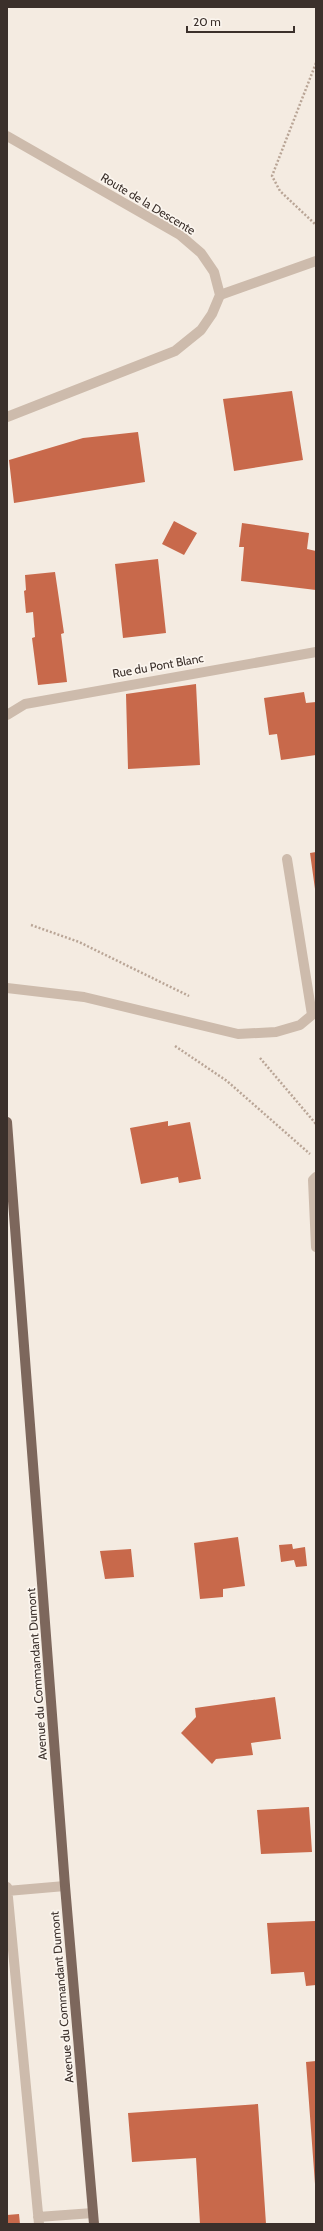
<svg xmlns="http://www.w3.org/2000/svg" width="323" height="2231" font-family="Cabin,sans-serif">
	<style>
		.building { fill: #c8694b }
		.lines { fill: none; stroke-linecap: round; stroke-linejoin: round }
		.path { stroke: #b9a596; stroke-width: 2.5; stroke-dasharray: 2 2; stroke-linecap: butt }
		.lane { stroke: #cdbbac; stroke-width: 10 }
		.street { stroke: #cdbbac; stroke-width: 10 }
		.primary { stroke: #7d675c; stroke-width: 10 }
		.labels { text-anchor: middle; stroke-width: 3.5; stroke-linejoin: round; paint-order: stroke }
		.street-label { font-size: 12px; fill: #3b302b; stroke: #fbf5ee }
	</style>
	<rect width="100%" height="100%" fill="#f4ebe1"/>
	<!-- building -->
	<path class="building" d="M292,391L303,460L234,471L223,399Z
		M138,432L145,482L14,503L9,460L83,438Z
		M174,521L197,533L184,555L162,544Z
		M242,523L309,533L307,549L316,551V590L241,581L244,547H239Z
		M158,559L166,633L123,638L115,564Z
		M55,572L64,633L61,634L67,682L38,685L32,638L35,637L33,612L26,613L24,591L26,590L25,575Z
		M196,684L200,765L128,769L126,694Z
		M304,692L306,703L316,702V755L281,760L277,734L269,735L264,698Z
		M316,852V889H315L310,853Z
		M168,1121V1126L190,1122L201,1179L179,1183L178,1177L141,1184L130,1128Z
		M238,1537L245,1586L223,1589V1597L200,1599L194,1543Z
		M292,1544L293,1549L305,1547L307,1566L296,1567L294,1560L281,1562L279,1545Z
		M131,1549L134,1577L105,1579L100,1551Z
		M275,1697L281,1739L251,1743L253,1755L216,1759L212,1764L181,1733L196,1717L195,1708Z
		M309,1807L312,1852L261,1854L257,1810Z
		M315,1921L316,1985L306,1986L304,1972L271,1974L267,1923Z
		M316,2061V2184H315L306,2062Z
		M258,2104L266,2224H200L196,2158L132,2162L128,2113Z
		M19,2214L20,2224H7V2215Z"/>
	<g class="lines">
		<!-- path -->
		<path class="path" d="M316,63L272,176L280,191L316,225
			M31,925L79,942L189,996
			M175,1046L227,1081L310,1154
			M260,1058L316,1124"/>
		<!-- lane -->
		<path class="lane" d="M220,295L316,261"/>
		<!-- street -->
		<path class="street" d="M7,136L180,235L201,253L214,272L220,295L212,314L201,330L175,351L7,417
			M7,715L25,704L316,652
			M7,988L84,997L238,1034L276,1032L300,1025L312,1015L287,859
			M316,1177L313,1180L316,1247
			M7,1887L39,2224
			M7,1891L65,1886
			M38,2217L93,2213"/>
		<!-- primary -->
		<path class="primary" d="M7,1122L65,1886L94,2224"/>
	</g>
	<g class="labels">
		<!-- street labels -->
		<g class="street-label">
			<text transform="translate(148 204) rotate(31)" y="4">Route de la Descente</text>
			<text transform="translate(158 666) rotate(-10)" y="4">Rue du Pont Blanc</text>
			<text transform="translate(37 1674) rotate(-94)" y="4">Avenue du Commandant Dumont</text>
			<text transform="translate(62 1997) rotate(-95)" y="4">Avenue du Commandant Dumont</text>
		</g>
	</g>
	<!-- border -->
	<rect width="323" height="2231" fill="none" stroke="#3b302b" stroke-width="16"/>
	<!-- scale -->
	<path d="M187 26v6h107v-6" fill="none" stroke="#3b302b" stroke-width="2"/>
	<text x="193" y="26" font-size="12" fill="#3b302b" stroke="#fbf5ee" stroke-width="3" paint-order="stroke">20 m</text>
</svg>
